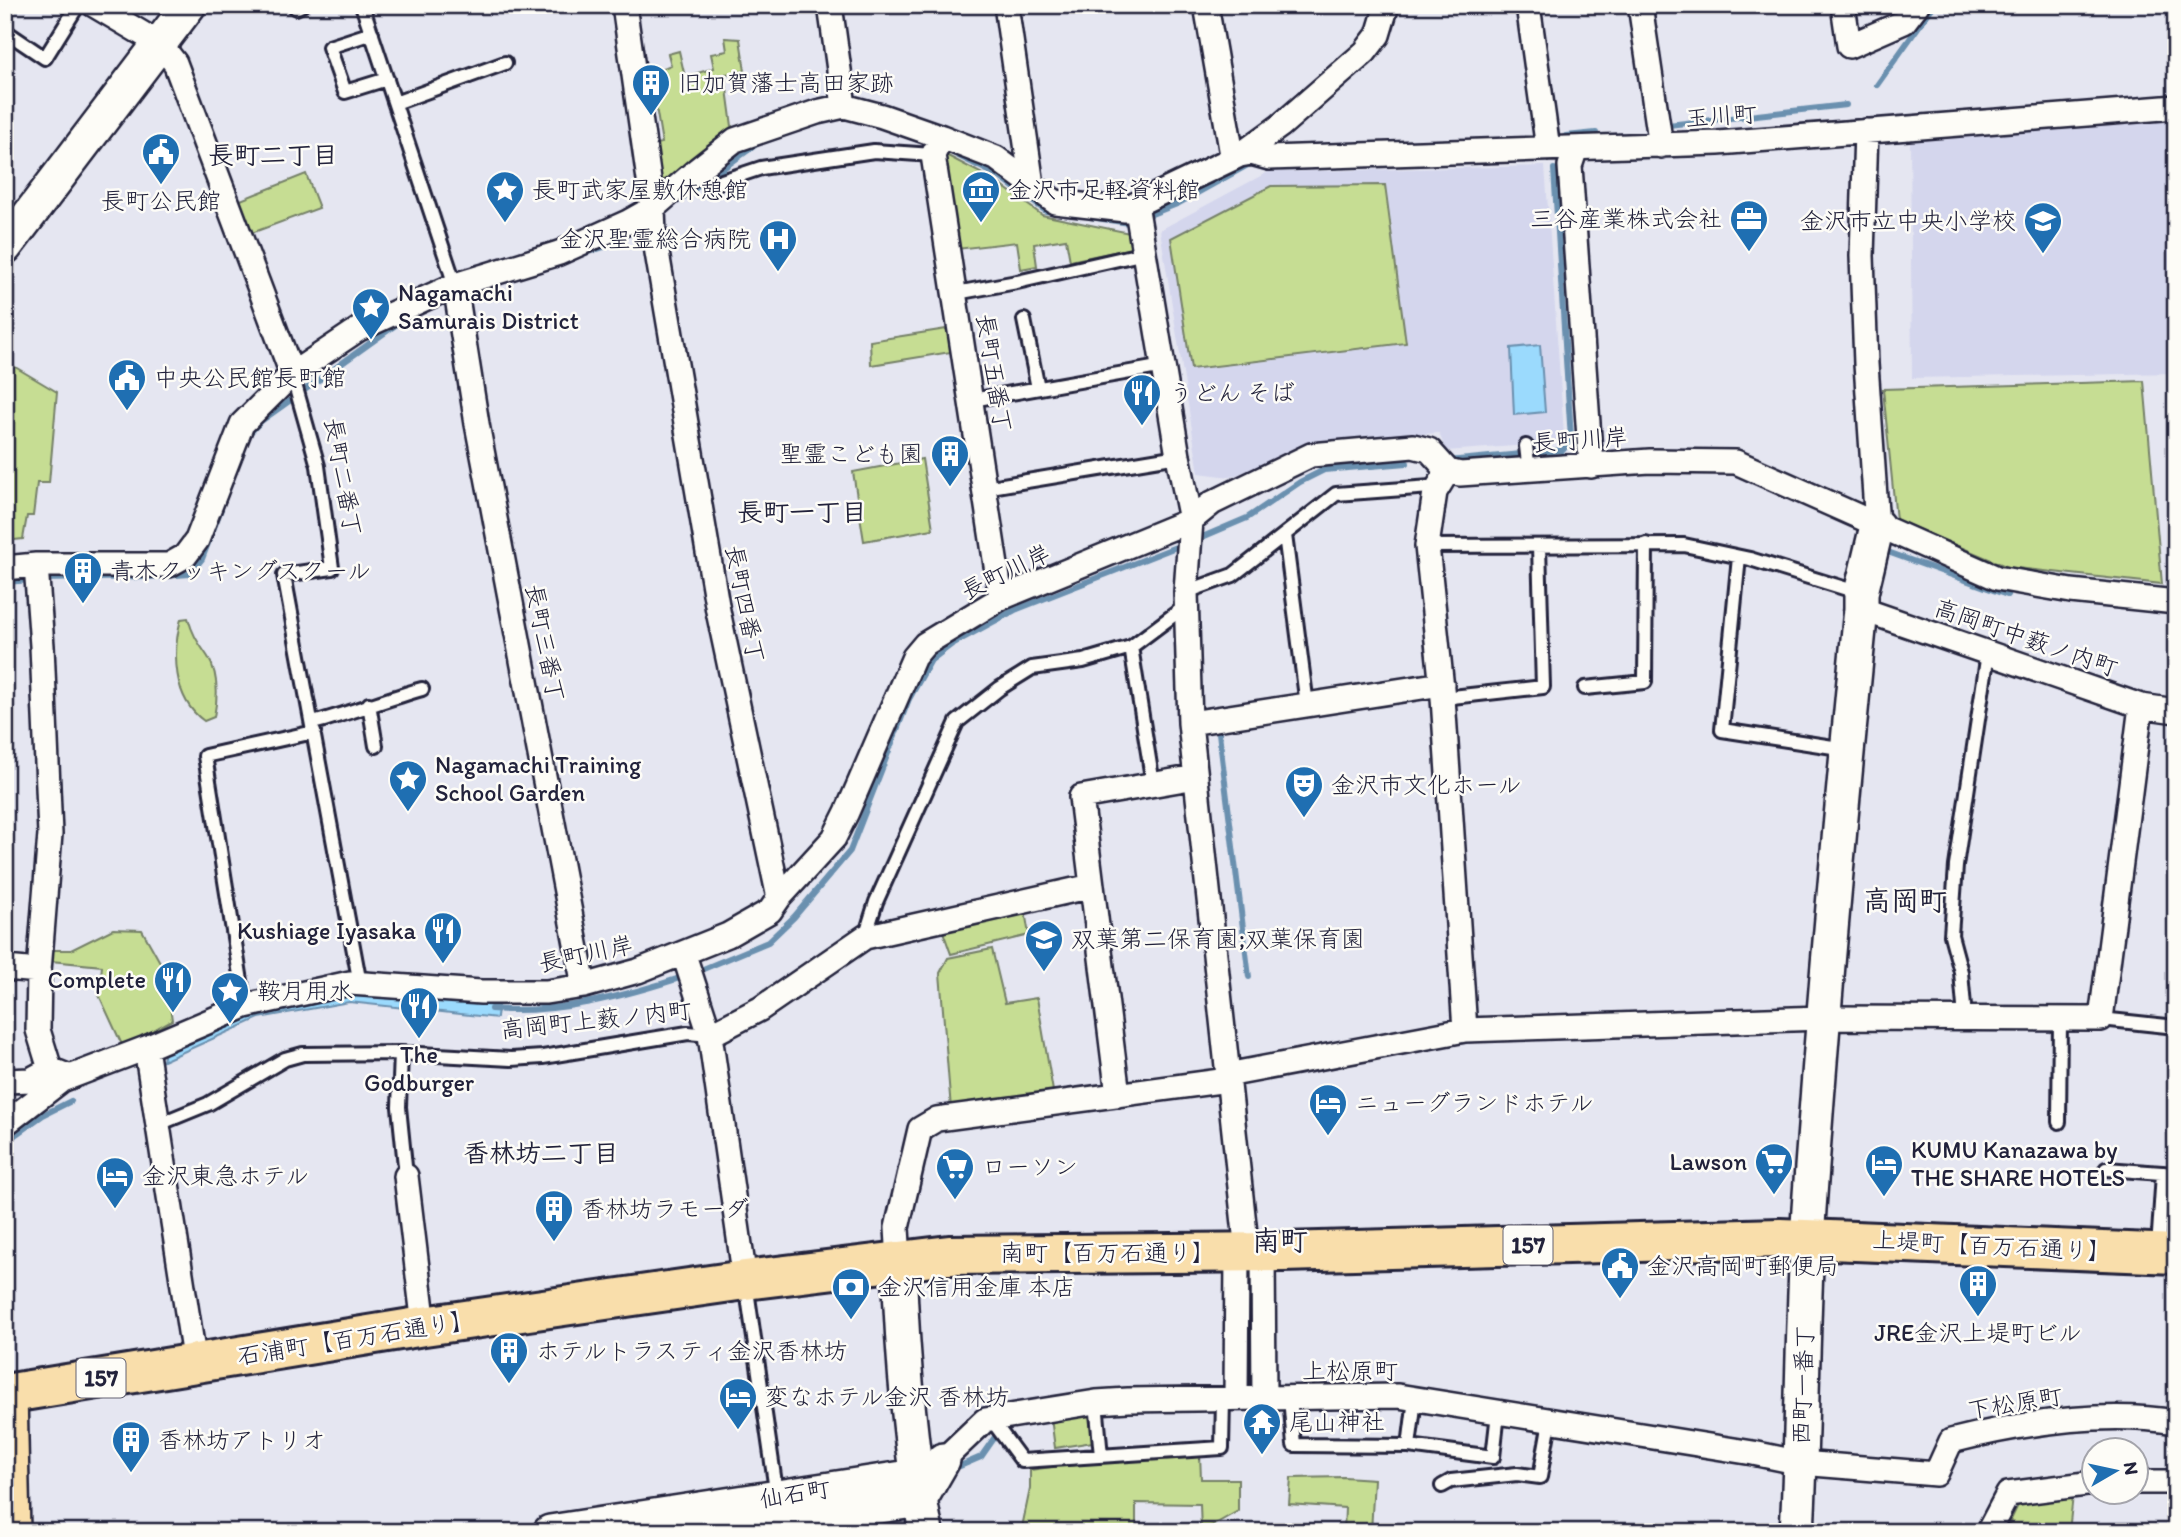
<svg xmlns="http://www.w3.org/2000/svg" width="2181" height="1537" font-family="Itim,'Klee One',sans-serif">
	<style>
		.built { fill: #d4d6ed }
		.green { fill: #c6dd93; stroke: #748067; stroke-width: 2 }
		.water { fill: #9bdafd; stroke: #6b90af; stroke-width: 2 }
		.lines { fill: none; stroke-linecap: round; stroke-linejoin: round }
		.stream { stroke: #6b90af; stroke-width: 6 }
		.lane-casing { stroke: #22223b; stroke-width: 18 }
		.street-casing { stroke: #22223b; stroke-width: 28 }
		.secondary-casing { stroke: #22223b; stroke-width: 38 }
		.primary-casing { stroke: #22223b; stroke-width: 42 }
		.highway-casing { stroke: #22223b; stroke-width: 44 }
		.lane { stroke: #fdfcf7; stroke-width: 12 }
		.street { stroke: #fdfcf7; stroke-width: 23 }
		.secondary { stroke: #fdfcf7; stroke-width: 33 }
		.primary { stroke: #f9deab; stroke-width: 37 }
		.highway { stroke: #f9deab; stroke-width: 38 }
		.labels { text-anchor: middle; stroke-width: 5; stroke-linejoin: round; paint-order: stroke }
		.shield { fill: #fdfcf7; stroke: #646373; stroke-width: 2 }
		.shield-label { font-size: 23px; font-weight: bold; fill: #22223b }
		.poi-label { font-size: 24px; fill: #22223b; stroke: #fdfcf7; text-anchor: start }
		.street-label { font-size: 24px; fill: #22223b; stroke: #fdfcf7 }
		.neighbourhood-label { font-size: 26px; font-weight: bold; fill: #22223b; stroke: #fdfcf7 }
		.quarter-label { font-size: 28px; font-weight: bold; fill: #22223b; stroke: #fdfcf7 }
	</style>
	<rect width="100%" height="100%" fill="#e5e6f1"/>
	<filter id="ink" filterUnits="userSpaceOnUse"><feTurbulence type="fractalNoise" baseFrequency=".0143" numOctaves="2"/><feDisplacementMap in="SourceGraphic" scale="14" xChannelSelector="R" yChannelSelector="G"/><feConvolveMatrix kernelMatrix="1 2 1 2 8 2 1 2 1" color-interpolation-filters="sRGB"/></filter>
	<g filter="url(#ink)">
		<!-- built -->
		<path class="built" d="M2176,119V373L1912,378L1910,137Z
			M1545,166L1564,435L1554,443L1446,451L1439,433L1421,434L1303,451L1230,477L1199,473L1160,230L1268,172Z"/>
		<!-- green -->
		<path class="green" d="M725,38L740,39L745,71L725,74L732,126L670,179L661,180L653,170L649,145L662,143L653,89L640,90L644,76L671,65L668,54L679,51L685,77L714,68L711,54L727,51Z
			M944,154L994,180L1042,215L1130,233L1133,248L1070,261L1066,239L1034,244L1037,266L1021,269L1017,242L957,249Z
			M306,174L319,208L249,234L238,201Z
			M1385,185L1406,343L1191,369L1171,238L1271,186Z
			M953,328L957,351L871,365L870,341Z
			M5,361L57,392L49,483H37L33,516H27L23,539L5,541Z
			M2144,381L2162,584L2008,567L1896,520L1883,389Z
			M922,459L933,529L864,541L853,472Z
			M188,618C193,636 198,642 208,657C219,675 218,697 214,717L204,721C173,699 172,653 181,619Z
			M1024,905L1029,935L951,954L941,926Z
			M113,929L142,930L165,971L172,1020L123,1047L99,995L102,966L51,961V950H71Z
			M992,949L1005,1003L1037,998L1053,1091L951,1109L940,973L948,958Z
			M1089,1412L1093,1442L1055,1448L1051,1418Z
			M1200,1454L1201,1479H1238V1511L1201,1532L1200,1504L1136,1503V1532H1021L1030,1489V1470L1116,1458Z
			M1344,1477L1374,1479L1371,1532H1344L1345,1508L1289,1504L1291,1478Z
			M2073,1495L2069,1532H2007L2006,1530L2020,1501Z"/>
		<!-- water -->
		<path class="water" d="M1540,345L1545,412L1514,415L1511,348Z
			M348,994L498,1006L497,1018L349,1002L259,1018L163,1061L165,1051L258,1011Z"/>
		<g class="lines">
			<!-- stream -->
			<path class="stream" d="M1877,85L1934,5
				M1668,125L1846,105
				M1566,136L1596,133
				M953,153L997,175L1046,211L1055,212
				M679,200L758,143
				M1090,217L1129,223L1134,221
				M1144,217L1177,204L1253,162
				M582,254L604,247L645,225
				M306,389L401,321
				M247,436L261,421L292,399
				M1448,461L1563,450L1571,439L1554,169
				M1200,538L1247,518L1300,482L1324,470L1407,463
				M1885,551L2007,595
				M42,579L149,577L190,574L202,559L221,509
				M5,582L31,580
				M1219,733L1249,977
				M696,972L768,942L794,917L850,851L909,699L931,660L952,644L1015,610L1181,545
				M491,1009C554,1015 626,996 686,976
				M5,1142L43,1115L71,1101
				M960,1466L981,1457L997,1434"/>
			<defs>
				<path id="lane" d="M362,5L455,285
					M296,8L302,5
					M5,31L45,58L78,5
					M372,33L329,47L345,92L387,79
					M395,103L505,63
					M698,169L710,185L761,168L874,151L933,155
					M956,293L1017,282L1145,253
					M1024,320L1038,388
					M292,374L318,466L332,568L284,575L360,984
					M972,400L1164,366
					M1526,446L1528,463
					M985,488L1178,456
					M1285,535L1307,705
					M1427,546L1684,545L1750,559L1860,593
					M1739,557L1722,730L1846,749
					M1186,592L1233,575L1336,494L1431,487L1438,480
					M1131,647L1153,784
					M1585,688L1645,682L1646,544
					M1443,698L1543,687L1539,546
					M369,704L376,746
					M313,723C350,713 384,700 422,689
					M865,937L876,902L957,722L1000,688L1032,668L1083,661L1131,647L1187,605
					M245,1006L205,756L314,732
					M1965,1018L1961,972L1951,935L1956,866L1988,653
					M2101,1019L2176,1027
					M401,1053L399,1107L406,1176
					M2059,1122L2060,1020
					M159,1124L208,1104L285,1059L303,1054L401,1053L511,1059L543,1057L688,1033L710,1035
					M2106,1169L2176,1174
					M2158,1249L2163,1173
					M746,1283L777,1497
					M1290,1397L1294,1445L1409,1446L1415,1399
					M1096,1402L1101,1456
					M991,1419L1022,1461L1222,1448L1223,1399
					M1409,1446L1493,1457L1498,1413
					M1442,1486L1451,1481L1517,1474L1540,1477L1550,1421"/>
				<path id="street" d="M94,5L160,44L175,63L292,374
					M624,5L653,208L654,235L718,611L779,898
					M830,5L844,106
					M1006,5L1032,185
					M1206,5L1231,149L1240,155L1280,126L1365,52L1378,35L1387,5
					M1528,5L1548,149
					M1640,5L1661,146
					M1843,5L1849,46L1904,22L1917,5
					M1866,131L1862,256L1866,364L1877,526
					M942,137L933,155L1001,598
					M1576,148L1570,166L1591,466
					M1136,204L1178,456L1191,520L1186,592L1190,723L1247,1252
					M455,285L477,424L584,986
					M1448,471L1435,492L1427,546L1443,698L1465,1030
					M36,565L42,646L50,834L39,971L38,1030L50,1069L70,1077
					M5,568L36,565H169L185,556L197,540L242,424L292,374L359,329L424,299L455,285L559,253L628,222L653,208L698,169L735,140L817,112L844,106L882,116L942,137L996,158L1055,202L1125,210L1240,155L1251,153L1269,158L1718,143L2176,107
					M1861,609L2141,706L2176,711
					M1190,723L1442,684
					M682,955L687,964L710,1035L745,1280
					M5,968L39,971
					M710,1035L760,1009L865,937L1092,886
					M146,1048L195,1364
					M1227,1075L1465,1030L1822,1018L2101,1019L2141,706
					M5,1081L30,1080L50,1069
					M1118,1095L1081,797L1196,777
					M5,1124L62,1080L146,1048L245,1006L350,983L481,992H546L584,986L638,971L728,935L770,911L779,898L834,838L847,812L914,657L925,644L1001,598L1191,520L1212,503L1311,455L1413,446L1429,450L1448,471L1460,474L1650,461L1736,462L1997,578L2071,591L2176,602
					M406,1176L424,1326
					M1263,1252L1264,1398
					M899,1261L897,1228L920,1129L937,1119L1228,1080
					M1236,1398L1237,1252
					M931,1468L943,1460L985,1420L1096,1402L1128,1400L1398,1396L1753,1453L1801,1463L1936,1474L1951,1441C2022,1423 2103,1410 2176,1422
					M2136,1482H2176
					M1988,1532L2008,1494L2094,1483"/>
				<path id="secondary" d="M5,247L189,5
					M899,1261C902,1348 909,1446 926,1532
					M550,1532L916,1476
					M706,1532L920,1500L943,1460
					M1797,1532C1803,1424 1802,1317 1809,1209C1823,1009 1841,809 1861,609V593L1877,526"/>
				<path id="primary" d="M8,1393L11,1532"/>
				<path id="highway" d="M5,1394L424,1326L745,1280L949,1255L1283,1252L1780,1238L2176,1254"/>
			</defs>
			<!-- lane casing -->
			<use href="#lane" class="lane-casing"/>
			<!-- street casing -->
			<use href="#street" class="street-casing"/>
			<!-- secondary casing -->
			<use href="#secondary" class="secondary-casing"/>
			<!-- primary casing -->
			<use href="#primary" class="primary-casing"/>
			<!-- highway casing -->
			<use href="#highway" class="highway-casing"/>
			<!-- lane -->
			<use href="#lane" class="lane"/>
			<!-- street -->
			<use href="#street" class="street"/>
			<!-- secondary -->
			<use href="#secondary" class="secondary"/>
			<!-- primary -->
			<use href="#primary" class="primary"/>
			<!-- highway -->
			<use href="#highway" class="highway"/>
		</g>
	</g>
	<!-- icons -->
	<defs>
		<symbol id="building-pin" viewBox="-11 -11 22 30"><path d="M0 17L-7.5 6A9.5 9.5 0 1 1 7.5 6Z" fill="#1f6fb2" stroke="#fdfcf7"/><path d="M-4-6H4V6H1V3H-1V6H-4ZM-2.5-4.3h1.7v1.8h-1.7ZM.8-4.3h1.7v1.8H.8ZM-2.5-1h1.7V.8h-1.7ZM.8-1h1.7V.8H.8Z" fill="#fff"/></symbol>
		<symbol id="civic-pin" viewBox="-11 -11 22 30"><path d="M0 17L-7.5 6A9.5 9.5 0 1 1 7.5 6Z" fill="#1f6fb2" stroke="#fdfcf7"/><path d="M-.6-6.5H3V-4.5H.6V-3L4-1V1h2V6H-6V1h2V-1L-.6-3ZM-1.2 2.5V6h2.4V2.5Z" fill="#fff"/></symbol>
		<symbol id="sight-pin" viewBox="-11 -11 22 30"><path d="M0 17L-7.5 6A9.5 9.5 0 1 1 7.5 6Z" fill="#1f6fb2" stroke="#fdfcf7"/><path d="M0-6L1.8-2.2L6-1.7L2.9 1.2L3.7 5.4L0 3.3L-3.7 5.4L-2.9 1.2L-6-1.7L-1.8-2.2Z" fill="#fff"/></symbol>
		<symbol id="museum-pin" viewBox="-11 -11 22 30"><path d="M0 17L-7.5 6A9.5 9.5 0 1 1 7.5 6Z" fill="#1f6fb2" stroke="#fdfcf7"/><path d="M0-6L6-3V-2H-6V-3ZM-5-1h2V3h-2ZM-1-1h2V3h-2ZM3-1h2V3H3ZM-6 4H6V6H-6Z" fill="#fff"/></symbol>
		<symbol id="office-pin" viewBox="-11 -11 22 30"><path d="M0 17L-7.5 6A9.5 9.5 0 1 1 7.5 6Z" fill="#1f6fb2" stroke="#fdfcf7"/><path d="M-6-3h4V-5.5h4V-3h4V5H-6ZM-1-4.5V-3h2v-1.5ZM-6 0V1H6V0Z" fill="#fff"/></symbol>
		<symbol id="school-pin" viewBox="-11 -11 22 30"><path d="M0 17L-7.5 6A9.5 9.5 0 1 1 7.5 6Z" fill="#1f6fb2" stroke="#fdfcf7"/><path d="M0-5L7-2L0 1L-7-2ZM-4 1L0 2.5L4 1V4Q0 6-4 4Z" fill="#fff"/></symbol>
		<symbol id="hospital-pin" viewBox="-11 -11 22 30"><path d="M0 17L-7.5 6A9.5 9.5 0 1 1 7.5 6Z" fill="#1f6fb2" stroke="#fdfcf7"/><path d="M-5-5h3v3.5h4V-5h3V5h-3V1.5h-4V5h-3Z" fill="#fff"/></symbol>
		<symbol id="restaurant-pin" viewBox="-11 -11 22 30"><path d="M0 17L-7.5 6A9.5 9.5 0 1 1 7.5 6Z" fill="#1f6fb2" stroke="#fdfcf7"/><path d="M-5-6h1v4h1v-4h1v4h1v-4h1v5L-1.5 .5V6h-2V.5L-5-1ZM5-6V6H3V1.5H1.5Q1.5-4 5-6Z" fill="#fff"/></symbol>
		<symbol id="theatre-pin" viewBox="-11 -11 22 30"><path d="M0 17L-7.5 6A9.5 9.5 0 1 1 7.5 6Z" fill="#1f6fb2" stroke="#fdfcf7"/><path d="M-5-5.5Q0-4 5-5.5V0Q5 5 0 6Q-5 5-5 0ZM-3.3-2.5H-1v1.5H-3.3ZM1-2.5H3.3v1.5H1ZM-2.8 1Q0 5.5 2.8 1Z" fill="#fff"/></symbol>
		<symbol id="hotel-pin" viewBox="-11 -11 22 30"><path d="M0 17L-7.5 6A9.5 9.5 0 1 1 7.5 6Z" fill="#1f6fb2" stroke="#fdfcf7"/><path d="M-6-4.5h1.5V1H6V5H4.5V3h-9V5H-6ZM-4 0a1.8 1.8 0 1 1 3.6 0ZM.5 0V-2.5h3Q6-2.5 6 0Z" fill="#fff"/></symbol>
		<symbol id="supermarket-pin" viewBox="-11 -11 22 30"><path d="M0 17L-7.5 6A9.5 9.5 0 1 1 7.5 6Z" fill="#1f6fb2" stroke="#fdfcf7"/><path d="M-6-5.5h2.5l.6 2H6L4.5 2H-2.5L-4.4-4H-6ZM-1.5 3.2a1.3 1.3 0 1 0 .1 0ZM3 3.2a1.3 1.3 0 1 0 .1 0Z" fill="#fff"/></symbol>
		<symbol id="bank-pin" viewBox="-11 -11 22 30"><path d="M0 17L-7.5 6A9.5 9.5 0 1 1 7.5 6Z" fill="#1f6fb2" stroke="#fdfcf7"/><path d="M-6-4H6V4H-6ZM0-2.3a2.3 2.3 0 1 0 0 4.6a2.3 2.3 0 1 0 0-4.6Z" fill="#fff"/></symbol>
		<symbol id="temple-pin" viewBox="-11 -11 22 30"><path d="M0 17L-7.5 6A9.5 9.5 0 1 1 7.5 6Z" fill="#1f6fb2" stroke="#fdfcf7"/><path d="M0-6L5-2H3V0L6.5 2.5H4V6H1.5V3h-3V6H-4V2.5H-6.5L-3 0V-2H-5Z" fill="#fff"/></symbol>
	</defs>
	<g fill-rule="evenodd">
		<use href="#building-pin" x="629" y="61" width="44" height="60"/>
		<use href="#civic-pin" x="139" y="130" width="44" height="60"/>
		<use href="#sight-pin" x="483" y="168" width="44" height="60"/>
		<use href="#museum-pin" x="959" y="168" width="44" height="60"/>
		<use href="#office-pin" x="1727" y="197" width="44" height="60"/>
		<use href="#school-pin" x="2021" y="199" width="44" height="60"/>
		<use href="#hospital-pin" x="756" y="217" width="44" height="60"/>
		<use href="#sight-pin" x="349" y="285" width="44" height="60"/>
		<use href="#civic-pin" x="105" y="356" width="44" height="60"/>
		<use href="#restaurant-pin" x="1120" y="371" width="44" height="60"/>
		<use href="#building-pin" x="928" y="432" width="44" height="60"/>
		<use href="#building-pin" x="61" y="549" width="44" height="60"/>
		<use href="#sight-pin" x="386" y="757" width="44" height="60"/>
		<use href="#theatre-pin" x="1282" y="763" width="44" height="60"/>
		<use href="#restaurant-pin" x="421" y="909" width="44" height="60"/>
		<use href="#school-pin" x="1022" y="917" width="44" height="60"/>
		<use href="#restaurant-pin" x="151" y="958" width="44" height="60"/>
		<use href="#sight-pin" x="208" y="969" width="44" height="60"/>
		<use href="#restaurant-pin" x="397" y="984" width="44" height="60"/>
		<use href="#hotel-pin" x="1306" y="1081" width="44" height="60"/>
		<use href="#supermarket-pin" x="1752" y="1140" width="44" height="60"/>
		<use href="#hotel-pin" x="1862" y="1142" width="44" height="60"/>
		<use href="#supermarket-pin" x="933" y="1145" width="44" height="60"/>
		<use href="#hotel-pin" x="93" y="1154" width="44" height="60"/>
		<use href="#building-pin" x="532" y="1187" width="44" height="60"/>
		<use href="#civic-pin" x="1598" y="1244" width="44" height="60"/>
		<use href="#building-pin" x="1956" y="1262" width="44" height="60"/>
		<use href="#bank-pin" x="829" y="1265" width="44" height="60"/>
		<use href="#building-pin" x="487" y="1329" width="44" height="60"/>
		<use href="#hotel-pin" x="716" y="1375" width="44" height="60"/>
		<use href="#temple-pin" x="1240" y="1400" width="44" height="60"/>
		<use href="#building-pin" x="109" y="1418" width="44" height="60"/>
	</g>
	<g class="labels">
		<!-- shield labels -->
		<g class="shield">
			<rect x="1503.5" y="1225.5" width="49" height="39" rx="5"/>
			<rect x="76.5" y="1358.5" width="49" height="39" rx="5"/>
		</g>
		<g class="shield-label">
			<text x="1528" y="1253">157</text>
			<text x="101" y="1386">157</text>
		</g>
		<!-- poi labels -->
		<g class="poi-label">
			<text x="678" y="91">旧加賀藩士高田家跡</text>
			<text x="532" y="198">長町武家屋敷休憩館</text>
			<text x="1008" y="198">金沢市足軽資料館</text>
			<text x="161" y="209" text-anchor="middle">長町公民館</text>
			<text x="1722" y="227" text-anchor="end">三谷産業株式会社</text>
			<text x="2016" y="229" text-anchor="end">金沢市立中央小学校</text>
			<text x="751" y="247" text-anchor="end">金沢聖霊総合病院</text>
			<text x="398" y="301">Nagamachi<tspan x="398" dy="28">Samurais District</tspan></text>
			<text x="154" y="386">中央公民館長町館</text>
			<text x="1169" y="401">うどん そば</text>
			<text x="923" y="462" text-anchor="end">聖霊こども園</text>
			<text x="110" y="579">青木クッキングスクール</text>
			<text x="435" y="773">Nagamachi Training<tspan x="435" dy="28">School Garden</tspan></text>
			<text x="1331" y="793">金沢市文化ホール</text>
			<text x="416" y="939" text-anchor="end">Kushiage Iyasaka</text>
			<text x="1071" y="947">双葉第二保育園;双葉保育園</text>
			<text x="146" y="988" text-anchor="end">Complete</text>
			<text x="257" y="999">鞍月用水</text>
			<text x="419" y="1063" text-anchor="middle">The<tspan x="419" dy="28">Godburger</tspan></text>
			<text x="1355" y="1111">ニューグランドホテル</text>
			<text x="1911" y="1158">KUMU Kanazawa by<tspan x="1911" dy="28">THE SHARE HOTELS</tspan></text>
			<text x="1747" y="1170" text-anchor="end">Lawson</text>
			<text x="982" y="1175">ローソン</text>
			<text x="142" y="1184">金沢東急ホテル</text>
			<text x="581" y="1217">香林坊ラモーダ</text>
			<text x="1647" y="1274">金沢高岡町郵便局</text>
			<text x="878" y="1295">金沢信用金庫 本店</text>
			<text x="1978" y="1341" text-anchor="middle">JRE金沢上堤町ビル</text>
			<text x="536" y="1359">ホテルトラスティ金沢香林坊</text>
			<text x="765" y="1405">変なホテル金沢 香林坊</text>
			<text x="1289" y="1430">尾山神社</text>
			<text x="158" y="1448">香林坊アトリオ</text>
		</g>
		<!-- street labels -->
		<g class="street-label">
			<text transform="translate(1721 116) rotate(-4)" y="8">玉川町</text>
			<text transform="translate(994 373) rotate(81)" y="8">長町五番丁</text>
			<text transform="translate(1580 440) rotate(-4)" y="8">長町川岸</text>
			<text transform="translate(343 477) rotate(80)" y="8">長町二番丁</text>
			<text transform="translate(1006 572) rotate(-26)" y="8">長町川岸</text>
			<text transform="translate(745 604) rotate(79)" y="8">長町四番丁</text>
			<text transform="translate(2026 638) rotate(19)" y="8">高岡町中薮ノ内町</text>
			<text transform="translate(545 643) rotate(79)" y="8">長町三番丁</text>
			<text transform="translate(586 954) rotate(-12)" y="8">長町川岸</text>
			<text transform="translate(596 1020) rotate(-6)" y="8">高岡町上薮ノ内町</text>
			<text transform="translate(1992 1246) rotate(3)" y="8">上堤町【百万石通り】</text>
			<text x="1108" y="1261">南町【百万石通り】</text>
			<text transform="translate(356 1338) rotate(-9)" y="8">石浦町【百万石通り】</text>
			<text x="1350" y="1379">上松原町</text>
			<text transform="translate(1803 1385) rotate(-88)" y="8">西町一番丁</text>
			<text transform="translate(2015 1403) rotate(-9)" y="8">下松原町</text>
			<text transform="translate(795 1494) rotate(-9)" y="8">仙石町</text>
		</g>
		<!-- neighbourhood labels -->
		<g class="neighbourhood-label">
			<text x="273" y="164">長町二丁目</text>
			<text x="802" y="521">長町一丁目</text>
			<text x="541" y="1162">香林坊二丁目</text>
		</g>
		<!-- quarter labels -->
		<g class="quarter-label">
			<text x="1905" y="910">高岡町</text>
			<text x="1280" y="1250">南町</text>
		</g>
	</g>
	<!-- margin -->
	<rect width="2181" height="1537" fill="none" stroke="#fdfcf7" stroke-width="28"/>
	<rect x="14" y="14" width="2153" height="1509" fill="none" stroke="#22223b" stroke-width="2.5" filter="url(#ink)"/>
	<!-- north arrow -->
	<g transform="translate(2115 1471) rotate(81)"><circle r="33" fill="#fdfcf7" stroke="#a5a5ac" stroke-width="2"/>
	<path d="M0-5L12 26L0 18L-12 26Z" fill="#1f6fb2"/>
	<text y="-10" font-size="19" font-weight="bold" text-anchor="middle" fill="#22223b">N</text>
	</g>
</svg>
